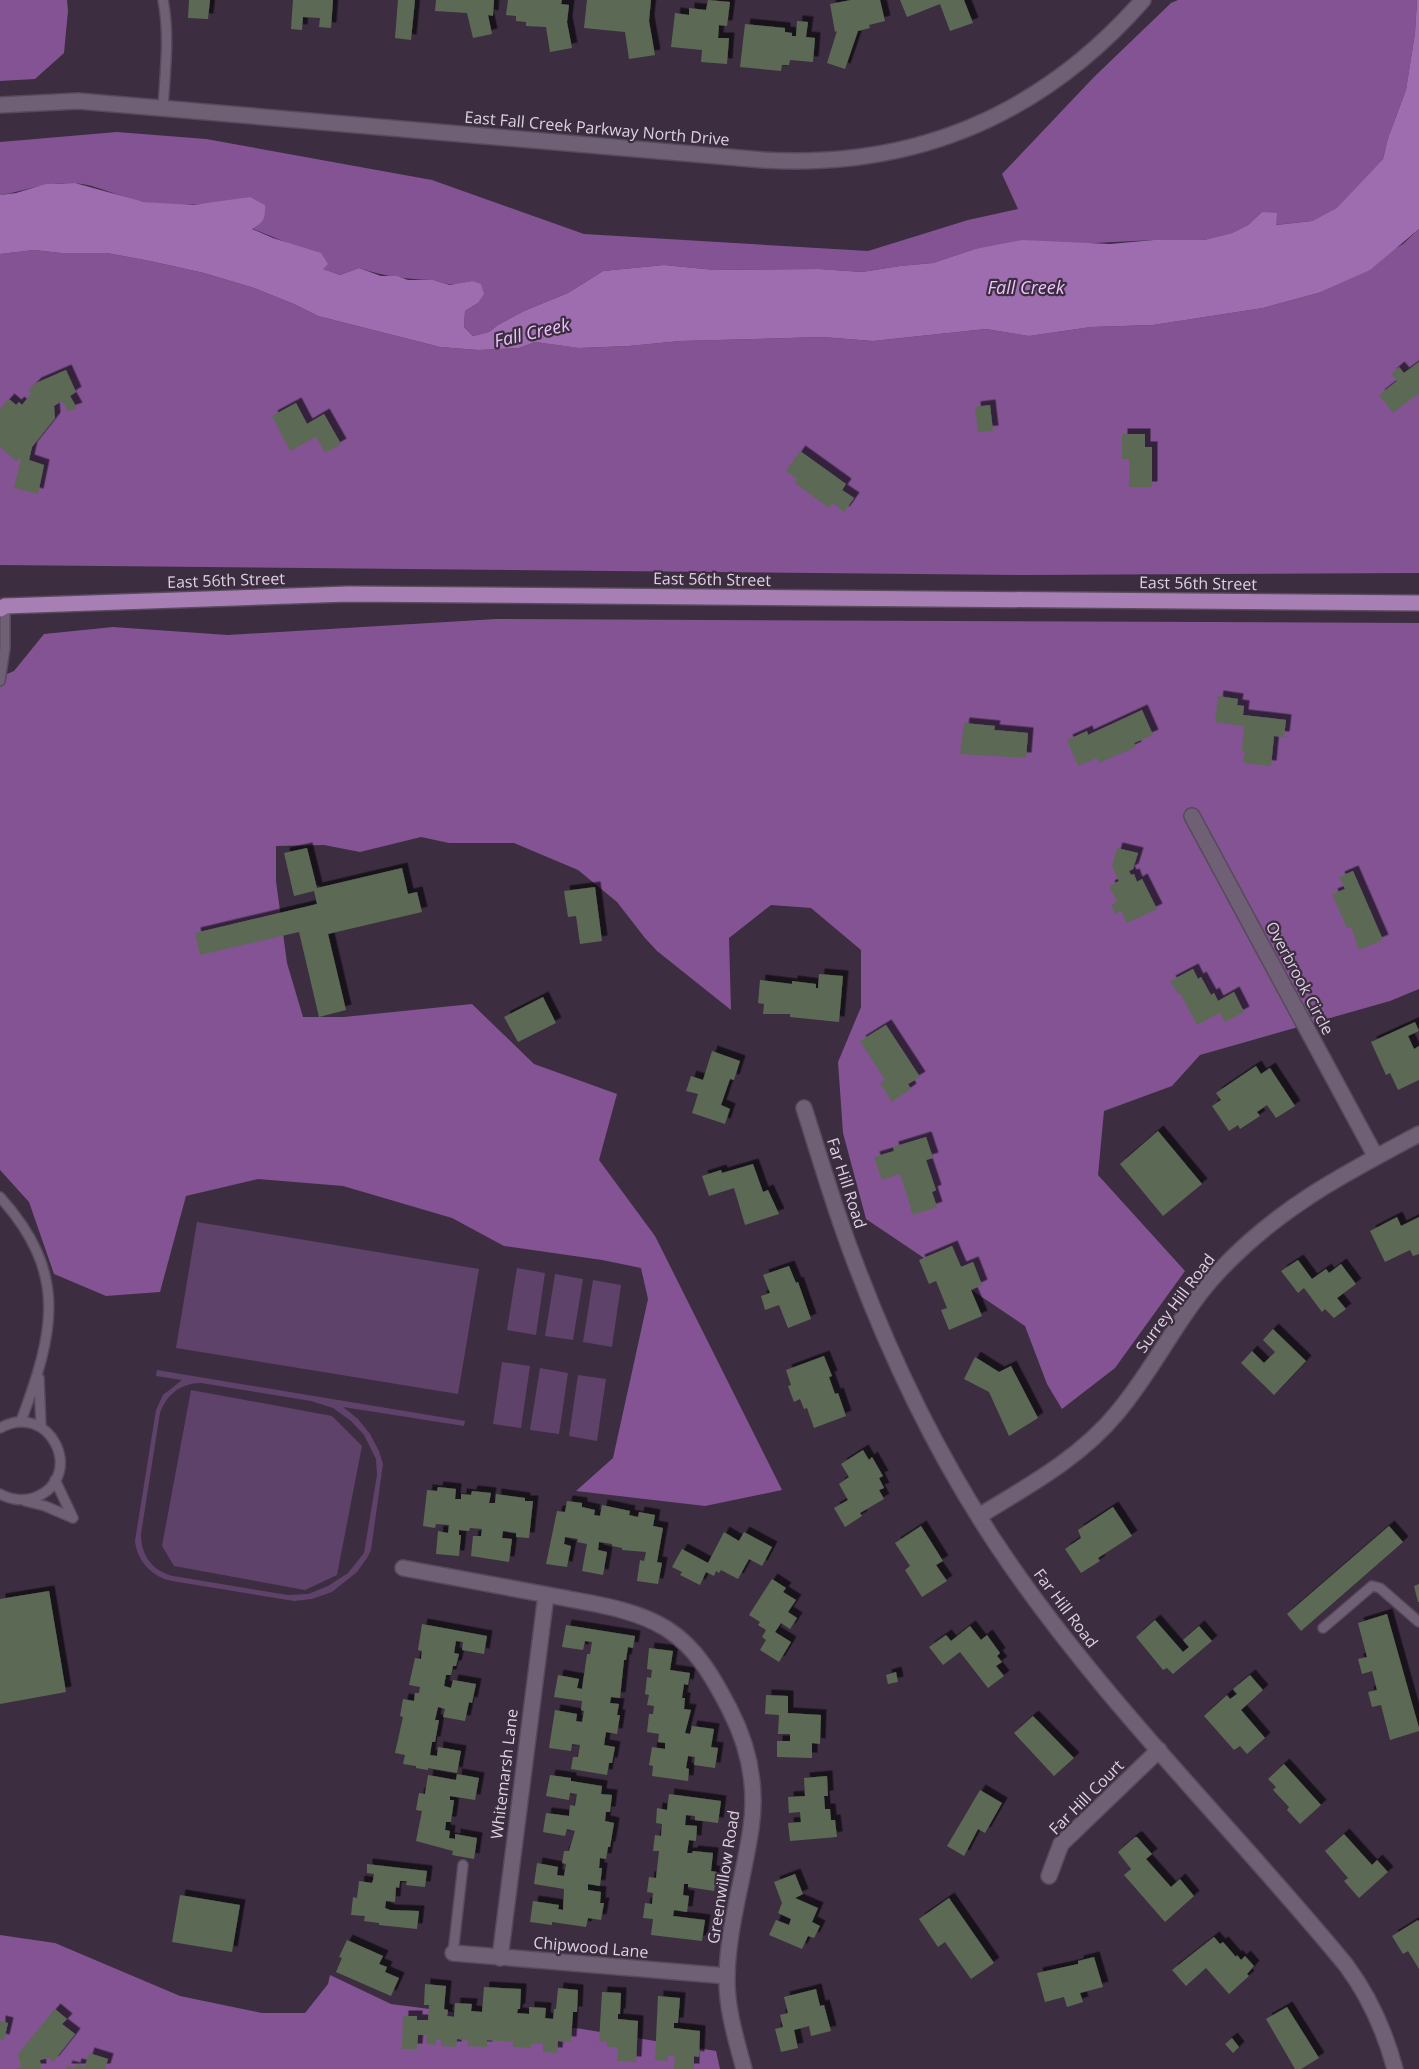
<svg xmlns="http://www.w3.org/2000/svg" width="1419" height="2069" font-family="'Open Sans',sans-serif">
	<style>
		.green { fill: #5f4269; fill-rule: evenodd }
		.forest { fill: #835393 }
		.water { fill: #9e6daf }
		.building { fill: #5b6b54; filter: url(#shadow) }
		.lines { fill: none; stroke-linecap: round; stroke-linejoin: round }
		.service-casing { stroke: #574a5b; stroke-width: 12 }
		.minor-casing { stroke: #574a5b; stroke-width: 18 }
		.primary-casing { stroke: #574a5b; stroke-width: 18 }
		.service { stroke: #706076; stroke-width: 9 }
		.minor { stroke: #706076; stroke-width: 15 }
		.primary { stroke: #a77fb4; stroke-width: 15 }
		.labels { text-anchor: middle; stroke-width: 4.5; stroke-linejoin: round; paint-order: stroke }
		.street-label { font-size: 16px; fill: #dcd3df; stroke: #3c2d41 }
		.water-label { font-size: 18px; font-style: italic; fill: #edc4fb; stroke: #3c2d41 }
	</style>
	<defs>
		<filter id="shadow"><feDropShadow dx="5.5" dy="-5.5" stdDeviation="0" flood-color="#0009"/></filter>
	</defs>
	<rect width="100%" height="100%" fill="#3c2d41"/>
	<!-- green -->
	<path class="green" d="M197,1222L479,1269L458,1394L176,1348Z
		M517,1268L545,1273L536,1335L507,1330Z
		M555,1274L583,1279L573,1340L545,1336Z
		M593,1280L621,1285L612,1347L583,1342Z
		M502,1362L530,1366L521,1428L493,1424Z
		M540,1368L568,1373L559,1434L530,1430Z
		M157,1370L465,1421L464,1426L343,1407L358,1419L370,1434L379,1451L383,1464L371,1550L367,1558L357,1572L332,1592L312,1599L294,1601L172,1581C152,1577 137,1561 135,1541L156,1410L163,1395L182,1380L156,1376ZM201,1383L311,1401L333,1408L351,1421L364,1435L376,1459L377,1475L364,1553L348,1573L328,1586L308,1594L288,1595L173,1576C152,1571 141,1555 141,1534L160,1413C167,1394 181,1383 201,1383Z
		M578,1375L606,1379L597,1441L569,1436Z
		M191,1390L332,1416L362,1446L337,1575L305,1590L174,1566L162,1546Z"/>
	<!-- forest -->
	<path class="forest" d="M0,0H67L68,11L64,53L35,79L0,81Z
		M1178,0H1417L1415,33L1406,90L1388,138L1383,159L1338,208L1312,221L1275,225L1262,212L1248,225L1232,233L1204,240H1154L975,249L933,263L900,266L862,272L819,269L715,270L664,265L603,271L568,293L524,311L498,325L489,332L473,336L464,327L465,311L478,303L472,281C464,282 455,286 448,284C441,283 436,280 429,280C404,279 382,276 359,268L340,275L323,269L295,246L251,228L250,197C215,204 180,208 144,202C120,198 97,184 73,183C45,182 26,191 0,195V142L117,132L206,139L432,180L584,234L868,251L968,220L1018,209L1002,174L1094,77L1171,3Z
		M1419,229V573L1028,575L0,565V254L34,250L61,253H107L150,261L204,273L254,288L294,304L318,316L440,347L478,350L519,348L535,342L580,348L629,346L680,341L822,337L873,341L986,329L1029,336L1091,327L1153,325L1263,308L1318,293L1403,244Z
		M496,619L1419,623V989L1390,1001L1200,1055L1172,1086L1104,1111L1098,1175L1185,1271L1115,1368L1062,1409L1047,1384L1025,1326L866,1219L843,1133L838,1062L861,1007V950L811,908L771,905L729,938L731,1010L657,951L645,938L617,902L578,870L514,843H449L421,837L360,852L324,845L276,846V881L287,963L303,1017H344L472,1004L534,1064L617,1094L599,1160L655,1236L782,1490L705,1506L576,1491L613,1458L648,1299L641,1268L602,1260L504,1246L452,1218L343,1186L258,1179L186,1196L160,1292L106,1296L54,1274L29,1202L0,1170V677L14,671L44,634L113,627L228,635Z
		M0,1935L55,1943L180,1996L262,2013H305L328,1984L330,1975L391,2004L582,2029L716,2051L720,2069H0Z"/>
	<!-- water -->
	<path class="water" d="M1417,0H1419V229L1370,270L1318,293L1263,308L1153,325L1091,327L1029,336L986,329L873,341L822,337L680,341L629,346L579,348L535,342L519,348L478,350L440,347L318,316L294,304L254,288L204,273L150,261L107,253H61L34,250L0,254V195L16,193L46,184L75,183L144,202L193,205L250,197L265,205C265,221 264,221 252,229L273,238L321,253L328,264L323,269L340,275L359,268L381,276H397L408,280H433L450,285L472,281L481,284L484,294L478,303L465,311L464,327L473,336L489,332L498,325L524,311L568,293L603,271L664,265L715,270L819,269L862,272L900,266L933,263L975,249L1022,240L1110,244L1154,240H1204L1232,233L1248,225L1262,212L1277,213L1276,225L1312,221L1337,208L1383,159L1388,138L1406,90L1415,33Z"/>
	<!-- building -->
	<path class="building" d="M189,0H210L208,19L188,18Z
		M293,0H333L331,28L319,27L320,18L303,17L302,30L291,29Z
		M398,0H415L411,40L395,38Z
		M436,0H494L493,16L488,15L492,34L473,38L467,13L435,11Z
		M508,0H562L561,4L569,5L567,22L572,48L550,52L546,27L526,26V22L516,21V16L506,15Z
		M587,0H651L649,21L655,55L629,59L625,32L584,28Z
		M708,0L730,2L727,26L719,25L718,38H729L727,64L701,62L702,50L671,47L675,13L689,15V8L706,10Z
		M851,0H880L885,21L869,25L870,28L858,31L845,69L827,63L837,31L835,32L830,4Z
		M900,0H964L973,23L950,31L940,4L907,17Z
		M797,21L808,22L806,37L815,38L813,62L790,60L789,65H782L781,71L740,67L745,24L785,28V32L792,33V36H796Z
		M1419,362V395L1418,394L1393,413L1379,395L1397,381L1391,374L1399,367L1404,373Z
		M66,370L76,392L70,396L77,408L68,411L62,401L54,406L55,418L32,447L29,460L44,465L38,494L14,488L21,458L16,461L0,447V409L9,399L16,405L19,402L22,405L31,394L28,391L36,383Z
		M296,403L307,424L324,414L341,444L325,453L316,437L290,451L272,416Z
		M990,405L993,431L978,432L975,407Z
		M1122,434H1145V447H1152V487H1129V459H1122Z
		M800,451L846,484L842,490L854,498L844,512L833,503L829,508L795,483L797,479L786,471Z
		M1218,696L1238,699L1237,705L1244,706L1243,715L1286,720L1284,737L1274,736L1271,766L1243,763L1245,751H1242L1244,726L1215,722Z
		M1142,710L1153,735L1134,743L1136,747L1099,763L1097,758L1078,766L1067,740L1087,731L1088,735Z
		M964,723L995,726L994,730L1028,733L1026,758L960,754Z
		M307,848L317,888L402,868L408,894L417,892L422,912L328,934L346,1010L319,1017L299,932L200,955L195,933L317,904L314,891L294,896L284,853Z
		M1117,848L1138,853L1133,869L1129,871L1131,875L1134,874L1137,882L1142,879L1157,909L1127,923L1121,911L1115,914L1111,905L1117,902L1109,886L1119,881L1112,866Z
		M1353,871L1383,940L1359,950L1351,927L1347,928L1332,894L1345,889L1339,877Z
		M595,887L602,941L580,944L576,916L568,917L564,891Z
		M1193,969L1198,979L1201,977L1211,995L1214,993L1218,1001L1234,992L1244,1012L1225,1022L1220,1013L1197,1025L1180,993L1178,994L1170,981Z
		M819,974L843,976L839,1022L790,1017V1014H763L764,1004L758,1003L760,980L792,984V981L816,984V988H818Z
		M543,997L556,1023L518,1042L504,1017Z
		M1415,1022L1419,1031L1408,1036L1414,1049L1419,1046V1080L1398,1090L1390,1073L1386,1075L1371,1042Z
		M886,1025L920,1077L908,1084L911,1089L892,1102L880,1083L885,1080L860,1041Z
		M712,1051L740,1061L734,1080L730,1079L721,1105L730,1109L725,1124L692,1113L698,1094L686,1091L691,1076L703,1080Z
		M1256,1066L1261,1074L1270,1068L1295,1106L1276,1118L1267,1105L1257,1112L1260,1116L1240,1129L1238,1125L1229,1131L1212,1106L1221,1100L1216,1093Z
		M1158,1131L1202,1184L1163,1216L1120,1164Z
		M926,1137L933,1158L926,1160L936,1190L932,1192L937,1207L913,1215L900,1174L882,1180L874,1157L894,1151L893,1147Z
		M753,1164L763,1192L768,1190L779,1214L745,1225L734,1188L709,1196L702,1176L721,1170L722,1173Z
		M1397,1217L1401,1226L1419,1217V1254L1413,1256L1410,1250L1385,1262L1370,1231Z
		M952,1246L961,1267L973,1262L982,1285L971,1290L982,1316L949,1330L941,1310L947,1308L936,1281L929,1284L919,1260Z
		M1298,1260L1312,1279L1326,1269L1329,1273L1341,1264L1356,1284L1337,1298L1346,1309L1334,1318L1325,1309L1322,1312L1304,1288L1298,1293L1281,1271Z
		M789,1266L796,1283L798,1282L811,1319L788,1328L779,1305L765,1310L761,1296L770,1293L763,1275Z
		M1273,1329L1306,1361L1274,1395L1241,1363L1252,1351L1264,1363L1275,1352L1263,1340Z
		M824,1356L832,1376L829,1377L835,1394L838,1393L846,1416L814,1428L807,1408L804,1409L800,1399L794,1402L788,1386L791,1385L786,1370Z
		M975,1357L999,1372L1011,1366L1038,1418L1009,1436L989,1392L964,1379Z
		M863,1450L869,1460L872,1457L883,1476L879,1478L884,1488L879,1490L884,1499L860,1513L862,1516L845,1527L834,1508L848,1500L839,1484L849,1477L841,1464Z
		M438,1487L456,1489L455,1499H461V1494L471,1495L472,1491L491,1493L489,1503H495L496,1494L525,1498V1501H533L529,1538L516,1537V1533L503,1531L502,1538L512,1539L509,1562L471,1556L473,1536H481L482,1529L470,1528L469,1531L459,1530V1535H461L459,1556L436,1554L438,1531L448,1533L449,1525L436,1524L435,1528L423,1526L427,1490L437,1491Z
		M567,1501L582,1503V1507L595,1510L594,1515L600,1516L602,1505L630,1511L629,1515L638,1517L639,1512L655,1515L653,1526L663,1528L657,1562L662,1563L658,1584L637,1581L640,1560L644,1561L646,1552L622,1550V1548L612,1546V1544L599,1542L598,1550L607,1552L603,1575L582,1571L587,1544L577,1542L578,1539L565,1537L564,1544L571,1546L567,1567L546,1564L557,1511L565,1512Z
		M1113,1507L1132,1536L1098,1558L1100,1561L1081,1573L1065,1549L1081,1538L1078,1530Z
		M921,1526L943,1561L936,1565L947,1581L922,1597L905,1570L910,1566L895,1543Z
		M1389,1526L1403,1542L1301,1631L1287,1614Z
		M724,1532L739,1541L744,1532L772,1547L762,1566L749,1559L738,1579L721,1570L719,1573L716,1571L714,1576L706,1572L700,1585L680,1575L682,1572L672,1567L682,1549L708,1563Z
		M772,1579L786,1588L783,1592L796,1600L788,1612L797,1618L790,1629L781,1623L775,1632L791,1642L779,1662L760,1650L766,1640L762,1637L766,1630L758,1625L760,1622L749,1615Z
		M1419,1584V1602H1418L1414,1586Z
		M49,1591L66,1692L0,1704V1599Z
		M1387,1614L1419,1728V1731L1390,1740L1381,1705L1372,1707L1368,1692L1377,1690L1372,1671L1362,1674L1358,1659L1367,1657L1358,1623Z
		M1155,1620L1183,1652L1189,1647L1183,1640L1199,1626L1212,1641L1173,1674L1167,1668L1163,1670L1136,1637Z
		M422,1624L487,1636L484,1654L462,1650L463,1642L456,1641L454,1653L459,1654L456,1666H453L451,1675H446L444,1686L451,1688L453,1680L476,1684L472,1703L469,1702L465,1721L443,1717L445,1709L438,1707L435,1720H439L435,1742H432L430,1755L437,1756L438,1747L461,1751L457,1773L428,1768V1770L416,1768V1766L403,1764L405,1755L395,1753L403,1717L400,1716L403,1699L414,1701L415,1693H419L420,1687L409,1685L415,1658L421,1659L422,1651L418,1650Z
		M566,1625L635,1636L633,1648L628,1647L626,1660H624L620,1698L611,1697L610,1703L619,1704L617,1715H620L617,1734L606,1732L604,1745L615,1747L612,1763H609L607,1775L571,1769L573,1757H578L580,1745L572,1744L571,1751L549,1748L555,1710L577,1714L576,1721L582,1722L584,1711L581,1710L582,1701L554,1697L558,1675L579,1679L577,1688L582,1689L587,1654H590L592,1642L585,1641L583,1650L562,1647Z
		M970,1626L981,1640L987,1635L1000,1653L997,1656L1002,1662L996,1666L1004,1676L988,1688L960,1652L943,1665L929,1647L946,1635L951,1641Z
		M649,1648L673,1651L670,1670L690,1673L688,1685L684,1684L682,1698H685L684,1709L691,1710L685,1733L690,1734L692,1726L714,1729L711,1747L718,1748L715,1768L694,1765L695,1757L688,1756L686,1768L689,1769L688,1781L652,1776L653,1766L649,1765L652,1747L665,1749V1743L658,1742L659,1734L647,1732L649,1714H653L654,1706L647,1705L649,1695L645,1694L647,1677L651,1678L652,1670L647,1669Z
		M896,1672L898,1682L888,1684L886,1675Z
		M1250,1675L1263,1690L1241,1710L1265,1738L1247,1754L1240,1746L1234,1750L1204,1716L1227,1695L1230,1699L1237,1694L1233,1689Z
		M766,1695L788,1696V1713L821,1715L820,1744L812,1743V1758L777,1757V1741H790V1734H778L779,1715L765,1714Z
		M1033,1716L1074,1758L1054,1776L1014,1733Z
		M1284,1764L1321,1805L1300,1824L1287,1810L1289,1807L1273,1790L1276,1787L1268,1779Z
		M457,1774L479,1778L475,1800L450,1796V1800H454L451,1822H446L445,1830L450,1831L449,1838L455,1839V1834L477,1838L474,1859L452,1855L453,1851L416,1841L422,1811L416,1810L419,1793L425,1794L428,1775L456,1780Z
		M550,1775L571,1778V1781L602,1786L601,1794L612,1795L610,1812H606L605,1821L614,1823L610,1847H608L606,1859L600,1858L599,1868H602L600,1886L588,1884V1890L601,1892L600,1903H604L601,1920L588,1918L586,1927L552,1922V1925L530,1922L533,1901L559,1905L558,1909L563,1910L564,1889L534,1884L537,1863L558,1867L557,1875L564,1876L566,1864L562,1863L564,1851H569L575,1831L567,1829L565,1836L543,1832L546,1813L569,1816L570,1805L575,1806L577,1794L570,1793L569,1800L546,1796Z
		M827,1776L828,1796H824L825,1809H830L831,1820H835L837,1837L790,1841L788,1823L801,1822L800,1812L789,1813L788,1797L805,1796L804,1778Z
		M980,1790L1002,1803L985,1833L978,1829L964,1856L947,1846Z
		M669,1794L721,1801L718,1823L695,1820V1816L686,1815L685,1825L697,1826L696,1841L689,1840L687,1853H692L693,1851L713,1853L711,1871L717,1872L714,1891L688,1887V1884H684L683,1895L689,1896L687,1912L674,1910L673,1916L705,1920L702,1941L651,1935L653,1919L643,1918L645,1903L652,1904L653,1893L647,1892L649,1877L656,1878L659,1851H653L655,1835L661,1836L662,1824L656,1823L657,1808L667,1810Z
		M1344,1834L1372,1865L1377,1860L1388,1872L1359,1898L1344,1881L1348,1878L1325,1851Z
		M1135,1837H1137L1152,1854L1146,1859L1171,1887L1180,1879L1194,1896L1165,1922L1124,1875L1131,1869L1118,1852Z
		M367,1864L427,1871L425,1887L406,1885L407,1881H400L399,1888L396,1887L395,1902L386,1901L385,1908L390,1910L419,1911L417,1929L379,1925V1923L364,1921L365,1916L351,1915L353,1897L357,1898L359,1881L372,1883L373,1880L374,1874L367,1873Z
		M795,1874L803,1894L795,1898L818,1908L812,1922L820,1926L814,1938L808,1936L802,1949L769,1935L776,1920L789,1925L791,1919L778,1913L782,1903L774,1882Z
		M180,1895L240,1905L232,1952L172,1942Z
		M949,1898L994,1963L971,1979L945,1942L938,1947L919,1919Z
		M1418,1920L1419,1922V1969L1408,1951L1403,1954L1392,1936Z
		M1214,1937L1220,1944L1223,1942L1236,1957L1237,1955L1241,1960L1245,1956L1254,1966L1247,1974L1249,1976L1229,1994L1206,1968L1186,1986L1172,1970Z
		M347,1940L383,1956L379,1964L387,1967L385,1972L399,1978L391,1996L336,1972L342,1958L339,1957Z
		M1094,1957L1103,1987L1080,1993L1083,2002L1067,2007L1064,1997L1045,2002L1037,1973L1078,1964V1961Z
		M425,1984L446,1986L444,2009L448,2010L447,2016L454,2017L455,2003L472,2004L471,2011L482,2012L484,1987L521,1989L520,2009H518L517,2013L529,2014V2007L546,2008L545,2018L553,2019L554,2009H556L558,1988L578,1990L577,2012H573L571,2042L558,2041L557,2053L543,2052V2044H531V2048L513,2047V2042L487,2040V2047L467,2046L468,2040L457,2039L456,2047L441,2046V2040H436V2045L426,2044L427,2035H418L417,2049H402L403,2016H417V2020H428L429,2005H424Z
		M816,1989L820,2006L824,2005L831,2031L811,2036L809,2026L794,2030L798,2048L781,2052L775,2029L783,2027L780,2015L788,2013L784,1997Z
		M602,1992L621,1993L620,2014H618V2019L638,2021L636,2062L617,2061L618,2047H607V2042H599Z
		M658,1996L680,1998L678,2023H674V2028L700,2031L699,2057L694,2056V2069H674L675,2056H668V2061L655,2060Z
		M1287,2007L1319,2058L1301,2069H1295L1266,2019Z
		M55,2009L67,2019L62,2024L75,2034L53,2062L49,2058L40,2060L41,2069H16L21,2067L18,2054Z
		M0,2021L8,2023L4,2040L0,2039Z
		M1232,2038L1239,2047L1233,2053L1225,2044Z
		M89,2053L108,2059L105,2069H66L67,2066L75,2068L76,2064L85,2066Z"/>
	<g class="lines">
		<defs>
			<path id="service" d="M163,108C165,72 170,36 163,0
				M0,681L5,648V606
				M0,1197C69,1274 54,1332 21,1421
				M39,1378L41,1427
				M0,1428C51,1400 86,1477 36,1497C23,1502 12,1500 0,1494
				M55,1480L73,1518
				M25,1501L45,1506L73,1518
				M1323,1628L1372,1586L1380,1588L1419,1622
				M453,1953L463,1865"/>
			<path id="minor" d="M0,105L78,101L763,160C916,169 1042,115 1143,0
				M1192,816L1376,1157
				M804,1108C821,1161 836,1214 856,1265C893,1363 939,1458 997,1545C1098,1697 1231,1825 1346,1965C1369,1996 1385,2032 1395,2069
				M979,1516C1028,1486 1080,1458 1117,1413C1156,1367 1181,1309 1224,1266C1283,1205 1346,1173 1419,1134
				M403,1568C455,1578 507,1587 559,1597C594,1604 635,1609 667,1629C697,1648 714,1679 730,1710C749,1747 757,1787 751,1828C744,1877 728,1926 727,1976C726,2007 736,2039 744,2069
				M1049,1876L1061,1844L1159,1750
				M453,1953L727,1976
				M500,1958L546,1595"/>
			<path id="primary" d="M0,609L5,606L348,594L1419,603"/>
		</defs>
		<!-- service casing -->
		<use href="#service" class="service-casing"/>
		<!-- minor casing -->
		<use href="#minor" class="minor-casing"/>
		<!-- primary casing -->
		<use href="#primary" class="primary-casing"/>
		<!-- service -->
		<use href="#service" class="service"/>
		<!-- minor -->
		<use href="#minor" class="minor"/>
		<!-- primary -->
		<use href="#primary" class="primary"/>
	</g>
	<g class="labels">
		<!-- street labels -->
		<g class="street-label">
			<text transform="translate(597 128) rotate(5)" y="6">East Fall Creek Parkway North Drive</text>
			<text transform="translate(712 579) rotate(1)" y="6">East 56th Street</text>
			<text transform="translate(226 580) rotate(-2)" y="6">East 56th Street</text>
			<text transform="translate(1198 583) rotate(1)" y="6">East 56th Street</text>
			<text transform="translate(1300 978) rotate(62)" y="6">Overbrook Circle</text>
			<text transform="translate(847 1183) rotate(72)" y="6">Far Hill Road</text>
			<text transform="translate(1175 1303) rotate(-53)" y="6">Surrey Hill Road</text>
			<text transform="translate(1066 1608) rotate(53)" y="6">Far Hill Road</text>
			<text transform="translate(504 1774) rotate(-83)" y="6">Whitemarsh Lane</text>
			<text transform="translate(1086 1797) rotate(-45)" y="6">Far Hill Court</text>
			<text transform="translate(723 1877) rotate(-81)" y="6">Greenwillow Road</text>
			<text transform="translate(591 1947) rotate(5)" y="6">Chipwood Lane</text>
		</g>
		<!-- water labels -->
		<g class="water-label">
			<text x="1026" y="294">Fall Creek</text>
			<text transform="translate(532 333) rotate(-13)" y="6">Fall Creek</text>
		</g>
	</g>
</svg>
